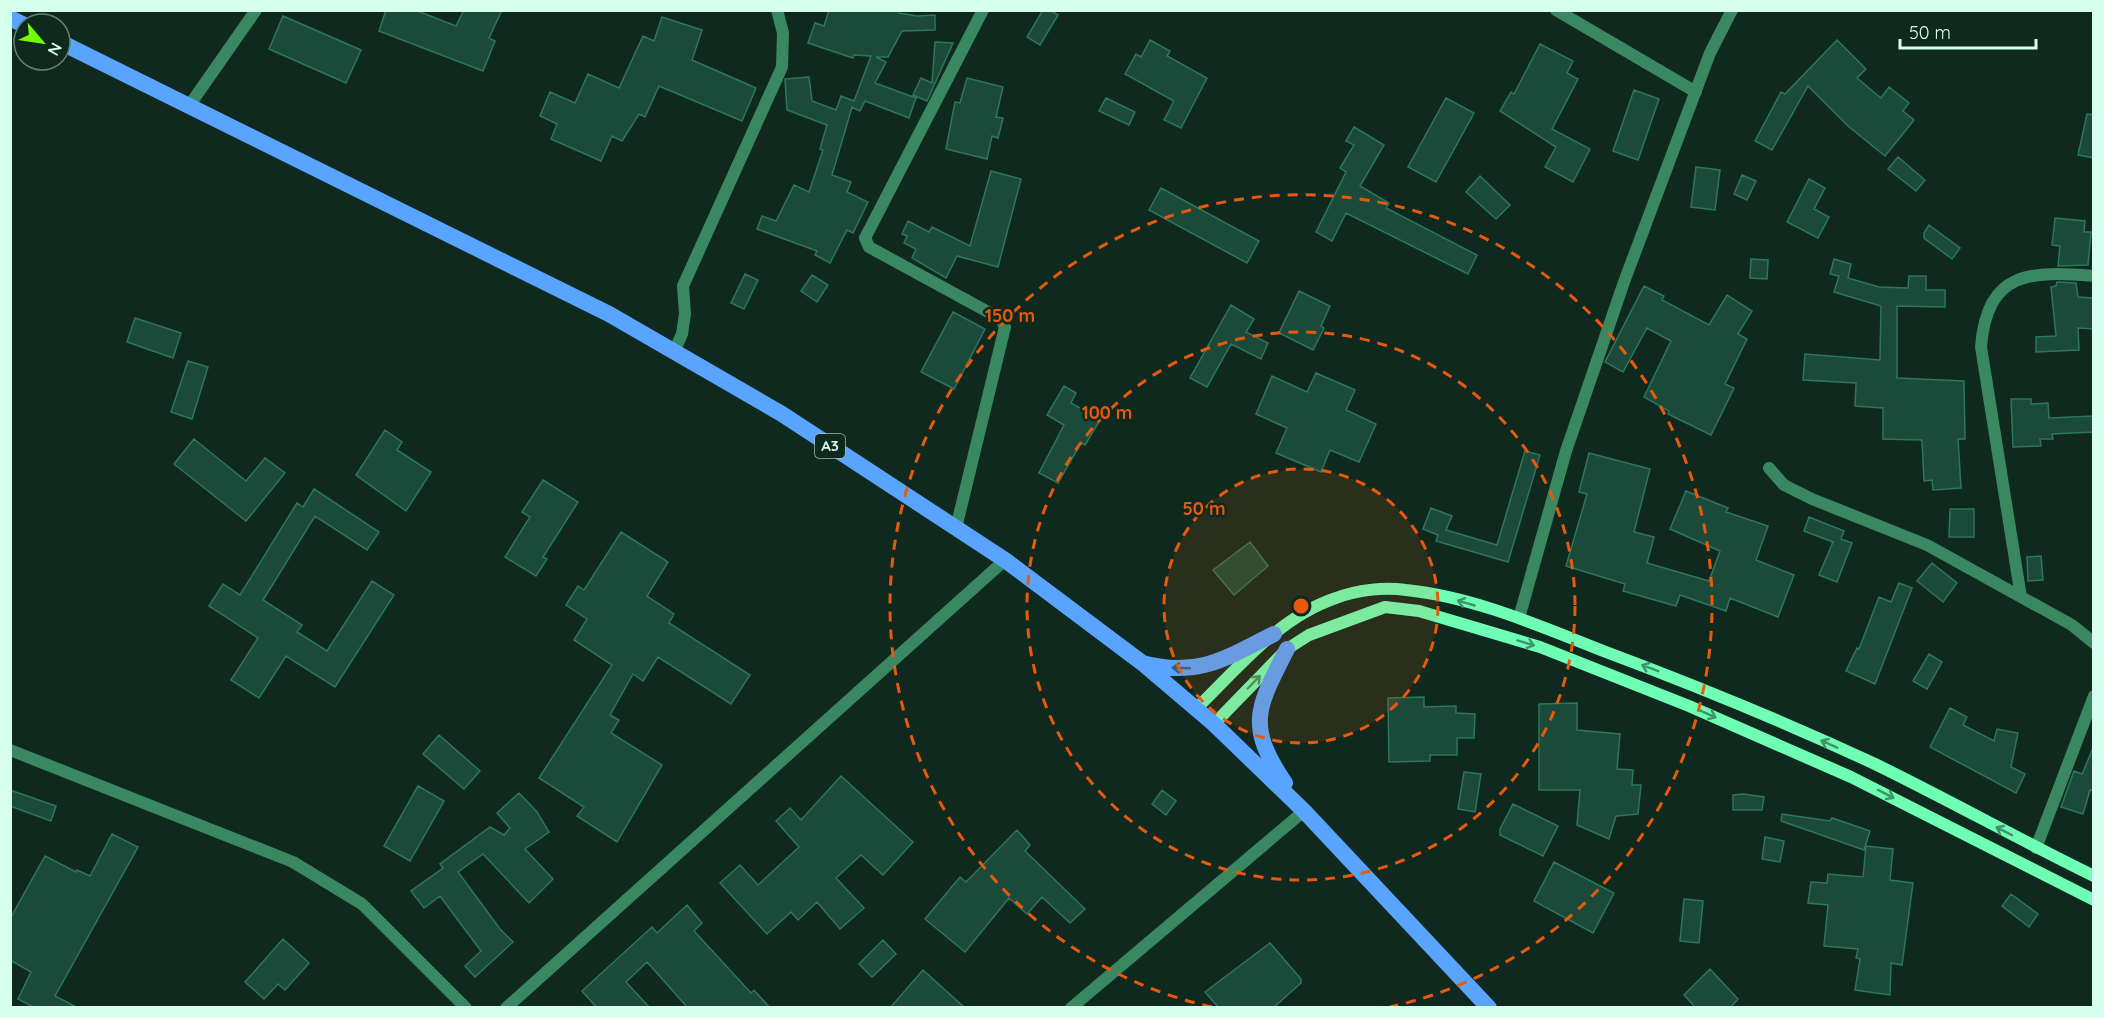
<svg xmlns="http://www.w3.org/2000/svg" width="2104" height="1018" font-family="Quicksand,sans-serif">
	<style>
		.building { fill: #1b4a3a; stroke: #2d765d; stroke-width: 1.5 }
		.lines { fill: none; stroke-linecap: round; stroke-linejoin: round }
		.minor { stroke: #3a8861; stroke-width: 12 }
		.secondary { stroke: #6effb4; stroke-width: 12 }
		.trunk { stroke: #58a4ff; stroke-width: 16 }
		.oneway { stroke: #3f946a }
		.oneway2 { stroke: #306084 }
		.ring { fill: none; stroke: #e8590c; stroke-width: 3; stroke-dasharray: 10 8 }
		.labels { text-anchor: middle; stroke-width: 5; stroke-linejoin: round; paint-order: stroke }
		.shield { fill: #10291f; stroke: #9bbfb0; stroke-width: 1.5 }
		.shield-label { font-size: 15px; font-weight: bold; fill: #d7ffee }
		.centre { fill: #e8590c; stroke: #10291f; stroke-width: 3 }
		.ring-label { font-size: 18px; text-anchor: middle; font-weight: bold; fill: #e8590c; stroke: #10291f; stroke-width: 5; stroke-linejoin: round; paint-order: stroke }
	</style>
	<rect width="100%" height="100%" fill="#10291f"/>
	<!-- building -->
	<path class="building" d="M386,10H415L456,26L464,10H502L489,38L495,41L483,71L379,31Z
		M829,10H899V13L917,16L935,15V30L902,31L888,57H876L886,62L875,83L916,98L909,118L865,101L860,111L852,107L832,175L851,182L847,192L868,202L853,233L847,230L830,263L815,255L817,251L757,229L762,216L776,221L794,185L809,192L823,150L820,149L827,125L787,110L785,79L809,77L812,101L836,110L841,96L854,101L871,56L854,55L853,58L808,43L815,23L824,26Z
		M1043,10H1050L1058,15L1040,45L1027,37Z
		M283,16L361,50L346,83L269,49Z
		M662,17L702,30L692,60L756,88L742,121L659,86L645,117L639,114L622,141L612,136L601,161L551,139L557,124L540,116L550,92L575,103L588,74L619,88L643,36L654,41Z
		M1150,40L1170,51L1167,56L1207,78L1181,128L1164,120L1174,101L1125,74L1136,54L1141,57Z
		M1837,40L1866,69L1857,78L1881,98L1889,87L1909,103L1903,111L1914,120L1885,156L1848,126L1808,86L1772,150L1755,141L1781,92L1785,94Z
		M935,42L953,43L927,101L913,95L921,78L932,83Z
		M1540,44L1573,61L1567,73L1578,79L1552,129L1590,149L1573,182L1545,167L1556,147L1500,111L1511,92L1514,94Z
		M967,78L1003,87L996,117L1003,118L998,138L992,136L987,159L946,149L955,102L960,103Z
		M1634,90L1659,99L1638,160L1613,151Z
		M1106,98L1135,112L1129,125L1099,111Z
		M1446,98L1474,113L1436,182L1408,167Z
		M2087,114L2094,115V158L2078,155Z
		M1354,127L1384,145L1360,186L1389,203L1386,208L1477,255L1468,274L1346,213L1332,241L1316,232L1346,172L1340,168L1354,145L1346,141Z
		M1898,157L1925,180L1916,191L1888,169Z
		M1696,167L1720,170L1715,210L1691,207Z
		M991,171L1021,179L998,267L957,256L946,278L912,258L916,249L904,243L907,236L902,234L908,221L929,232L932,227L970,246Z
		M1742,175L1756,181L1747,200L1734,194Z
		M1480,176L1510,205L1496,219L1466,192Z
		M1809,179L1825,188L1814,209L1829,217L1818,238L1787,222Z
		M1161,188L1259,241L1247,263L1149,210Z
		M2055,218L2085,221L2084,232H2091L2088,265L2058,266L2060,246L2052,245Z
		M1929,225L1960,248L1952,259L1924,238V233Z
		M1751,259L1768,260L1767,279L1750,278Z
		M1834,259L1851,264L1848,278L1879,287L1908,288L1909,276H1926V290H1945V307L1897,306V378L1964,381L1965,439H1958L1961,488L1933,490L1932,480L1924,481L1922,440L1883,439V408L1855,406L1856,383L1803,380L1805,354L1880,360L1881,306L1834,292L1839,276L1830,274Z
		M745,274L758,280L744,309L731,303Z
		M812,275L828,285L817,302L801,291Z
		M2057,282L2076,283L2078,297L2094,298V329L2078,328L2079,350L2036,352V337L2056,336L2051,287L2056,286Z
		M1644,286L1664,296L1662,300L1709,325L1727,295L1752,311L1738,334L1747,339L1725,384L1734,388L1711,435L1668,414L1669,411L1644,397L1671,341L1647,328L1623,372L1605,362Z
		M1299,291L1330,306L1321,326L1324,328L1313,350L1279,333Z
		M1231,305L1254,319L1246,332L1268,343L1261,359L1231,344L1207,387L1190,378Z
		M953,312L985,329L954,389L921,372Z
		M135,318L181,333L173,358L127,342Z
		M188,361L208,367L192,419L171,412Z
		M1316,373L1355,390L1346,410L1376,424L1359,462L1330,450L1321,472L1276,453L1287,428L1256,414L1272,376L1307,392Z
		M1064,386L1076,393L1071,403L1100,420L1085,445L1081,443L1058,483L1039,473L1064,425L1047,415Z
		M2011,399H2031V404L2048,403L2049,418L2094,416V432L2052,434L2053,439H2040L2041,446L2013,447Z
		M385,430L402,442L397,450L431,472L406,511L356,475Z
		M194,439L246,481L265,458L285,473L246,521L174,464Z
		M1525,451L1540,455L1508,562L1436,541L1438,535L1423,529L1431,508L1452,516L1446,530L1497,545Z
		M1589,453L1650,469L1634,532L1654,537L1647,563L1709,581L1720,551L1670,529L1686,491L1728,508L1726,512L1768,526L1756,560L1794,575L1778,617L1730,598L1726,611L1680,595L1676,606L1623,591L1625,584L1566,566L1587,494L1579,492Z
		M543,480L578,502L543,557L547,559L536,576L505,557L530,517L522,512Z
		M314,489L379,532L367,550L315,516L263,600L302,625L297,632L327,651L372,581L394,595L335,687L286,656L259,698L231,680L258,638L209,606L223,584L240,595L297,503L303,507Z
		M1950,509H1974V537H1949Z
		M1809,517L1844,531L1841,539L1852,543L1837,582L1819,575L1833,542L1804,531Z
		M621,532L668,562L647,596L674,614L669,623L750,675L731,704L658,657L643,681L633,674L610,715L619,720L611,733L662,765L617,842L577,816L584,807L539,778L612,665L574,640L587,619L566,605L578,586L584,590Z
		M1250,542L1268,566L1234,595L1213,570Z
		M2041,556L2043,580L2028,581L2027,557Z
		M1932,563L1957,583L1943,602L1917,581Z
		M1899,583L1912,588L1875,684L1846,671L1857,648L1859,649L1879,597L1891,602Z
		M1929,654L1942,662L1927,689L1913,681Z
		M1424,697V707L1456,706V713L1475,714L1474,738H1457V755H1430V761L1389,762L1388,698Z
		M1577,703V730L1620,734L1617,769L1633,770L1632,785H1641L1638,814L1616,816L1609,839L1577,825L1580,790H1539V704Z
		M1950,708L1967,717L1963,725L1994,741L1997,729L2018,733L2011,767L2025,774L2016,793L1930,747Z
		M439,735L480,771L464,789L423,754Z
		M2094,746V791L2090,790L2083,814L2061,807L2074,771L2082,774Z
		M1464,772L1481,774L1475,812L1458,809Z
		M841,776L913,842L883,875L861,855L836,878L864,908L840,929L817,902L798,920L791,912L767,934L720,883L740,865L758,885L799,847L776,821L790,808L801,820Z
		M418,786L444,801L410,861L384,846Z
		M10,790L56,806L51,821L10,806Z
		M1162,790L1176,801L1166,815L1152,804Z
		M519,793L537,812L549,832L525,849L553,879L529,903L483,854L458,872L500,929L513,942L475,977L465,966L481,951L440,896L424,908L411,891L443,868L440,864L490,827L504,835L510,828L497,813Z
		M1743,794L1764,797L1762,810H1733V795Z
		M1513,804L1558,826L1543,856L1500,835V829Z
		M1782,814L1830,821L1832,818L1870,831L1864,850L1781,821Z
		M1017,830L1030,845L1025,851L1085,909L1070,923L1042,897L1027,914L1009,898L965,952L925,919L960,877L966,882Z
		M112,834L138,847L55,996L78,1008H35L18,999L31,972L10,960V919L45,856L76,872L77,870L90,876Z
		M1765,837L1784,841L1780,862L1762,859Z
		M1866,846L1893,849L1890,880L1913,883L1902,965L1891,963L1890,995L1855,990L1860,959L1856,958L1858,949L1824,946L1828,905L1808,903L1811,882L1827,883L1828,874L1863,877Z
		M1554,862L1614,893L1593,933L1534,901Z
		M2011,894L2038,914L2029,927L2002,906Z
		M1684,899L1703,901L1699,943L1680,941Z
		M687,905L702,923L694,931L751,993L754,990L770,1008H688L647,962L626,982L650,1008H597L582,991L652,927L657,933Z
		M283,939L309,963L285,990L278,984L264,999L245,982Z
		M883,940L896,954L872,977L859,964Z
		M1270,943L1301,979V983L1273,1008H1219L1205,992Z
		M1710,969L1738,999L1730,1008H1696L1684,995Z
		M923,970L965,1008H890Z"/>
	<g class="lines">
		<!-- minor -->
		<path class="minor" d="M1556,10L1696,92
			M189,106L256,10
			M674,352L682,334L685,314L683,286L782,67L783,33L777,10
			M1769,468L1784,485L1812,499L1927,545L2072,625L2094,643
			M956,528L1005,327L1001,319L869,247L865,238L983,10
			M2021,597L1981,347C1987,270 2031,271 2094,276
			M1519,618L1566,451L1624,282L1710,53L1732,10
			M10,750L293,862L362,904L466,1008
			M2036,848L2094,696
			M506,1008L1005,560
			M1071,1008L1304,811"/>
		<!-- secondary -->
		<path class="secondary" d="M1196,709C1238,668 1279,617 1336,598C1357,590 1383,587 1406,590C1475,597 1542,627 1606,652C1697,686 1787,723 1875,764C1949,800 2020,840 2094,876
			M1214,724L1287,649L1309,635L1385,607L1419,611L1540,647L1689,706L1851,777L2094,900"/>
		<!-- trunk -->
		<path class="trunk" d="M10,18L24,25
			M60,42L609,314L782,414L1005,560L1141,662L1214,724L1304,811L1489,1008
			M1142,663C1198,678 1226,658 1274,634
			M1285,783C1245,724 1258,707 1287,649"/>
	</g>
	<!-- one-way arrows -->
	<defs><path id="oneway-shaft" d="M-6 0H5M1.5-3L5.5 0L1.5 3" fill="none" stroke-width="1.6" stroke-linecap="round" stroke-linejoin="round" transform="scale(1.5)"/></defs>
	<g class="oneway">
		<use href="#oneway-shaft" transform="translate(1466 603) rotate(-164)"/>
		<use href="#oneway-shaft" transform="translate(1526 643) rotate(17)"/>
		<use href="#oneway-shaft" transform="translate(1650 668) rotate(-159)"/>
		<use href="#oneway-shaft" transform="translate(1254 682) rotate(-46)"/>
		<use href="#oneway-shaft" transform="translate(1708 714) rotate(24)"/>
		<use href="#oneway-shaft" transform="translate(1829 744) rotate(-156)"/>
		<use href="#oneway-shaft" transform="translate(1886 794) rotate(27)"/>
		<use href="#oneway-shaft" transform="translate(2004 831) rotate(-153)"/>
	</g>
	<use class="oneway2" href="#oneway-shaft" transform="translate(1181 668) rotate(-178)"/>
	<!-- distance rings -->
	<circle cx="1301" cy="606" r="137" fill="#e8590c" fill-opacity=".12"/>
	<g class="ring">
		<circle cx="1301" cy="606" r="137"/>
		<circle cx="1301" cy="606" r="274"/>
		<path d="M1212 1007A411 411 0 1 1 1390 1007"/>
	</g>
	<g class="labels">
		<!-- shield labels -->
		<rect class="shield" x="815" y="434" width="30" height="24" rx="4.5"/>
		<g class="shield-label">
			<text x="830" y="451">A3</text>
		</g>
	</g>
	<circle cx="1301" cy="606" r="9" class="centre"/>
	<g class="ring-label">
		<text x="1010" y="322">150 m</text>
		<text x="1107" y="419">100 m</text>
		<text x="1204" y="515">50 m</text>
	</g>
	<!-- border -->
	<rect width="2104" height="1018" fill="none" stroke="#d7ffee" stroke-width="24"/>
	<!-- north arrow -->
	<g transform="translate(42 42) rotate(119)"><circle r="28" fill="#10291f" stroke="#607f72" stroke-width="1.5"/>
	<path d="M0-4.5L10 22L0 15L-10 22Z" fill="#73ff03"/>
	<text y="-9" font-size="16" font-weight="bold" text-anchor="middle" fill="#d7ffee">N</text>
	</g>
	<!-- scale -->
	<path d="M1900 39v9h136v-9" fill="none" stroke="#d7ffee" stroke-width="3"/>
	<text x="1909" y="39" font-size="18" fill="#d7ffee" stroke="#10291f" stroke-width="4.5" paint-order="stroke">50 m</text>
</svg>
